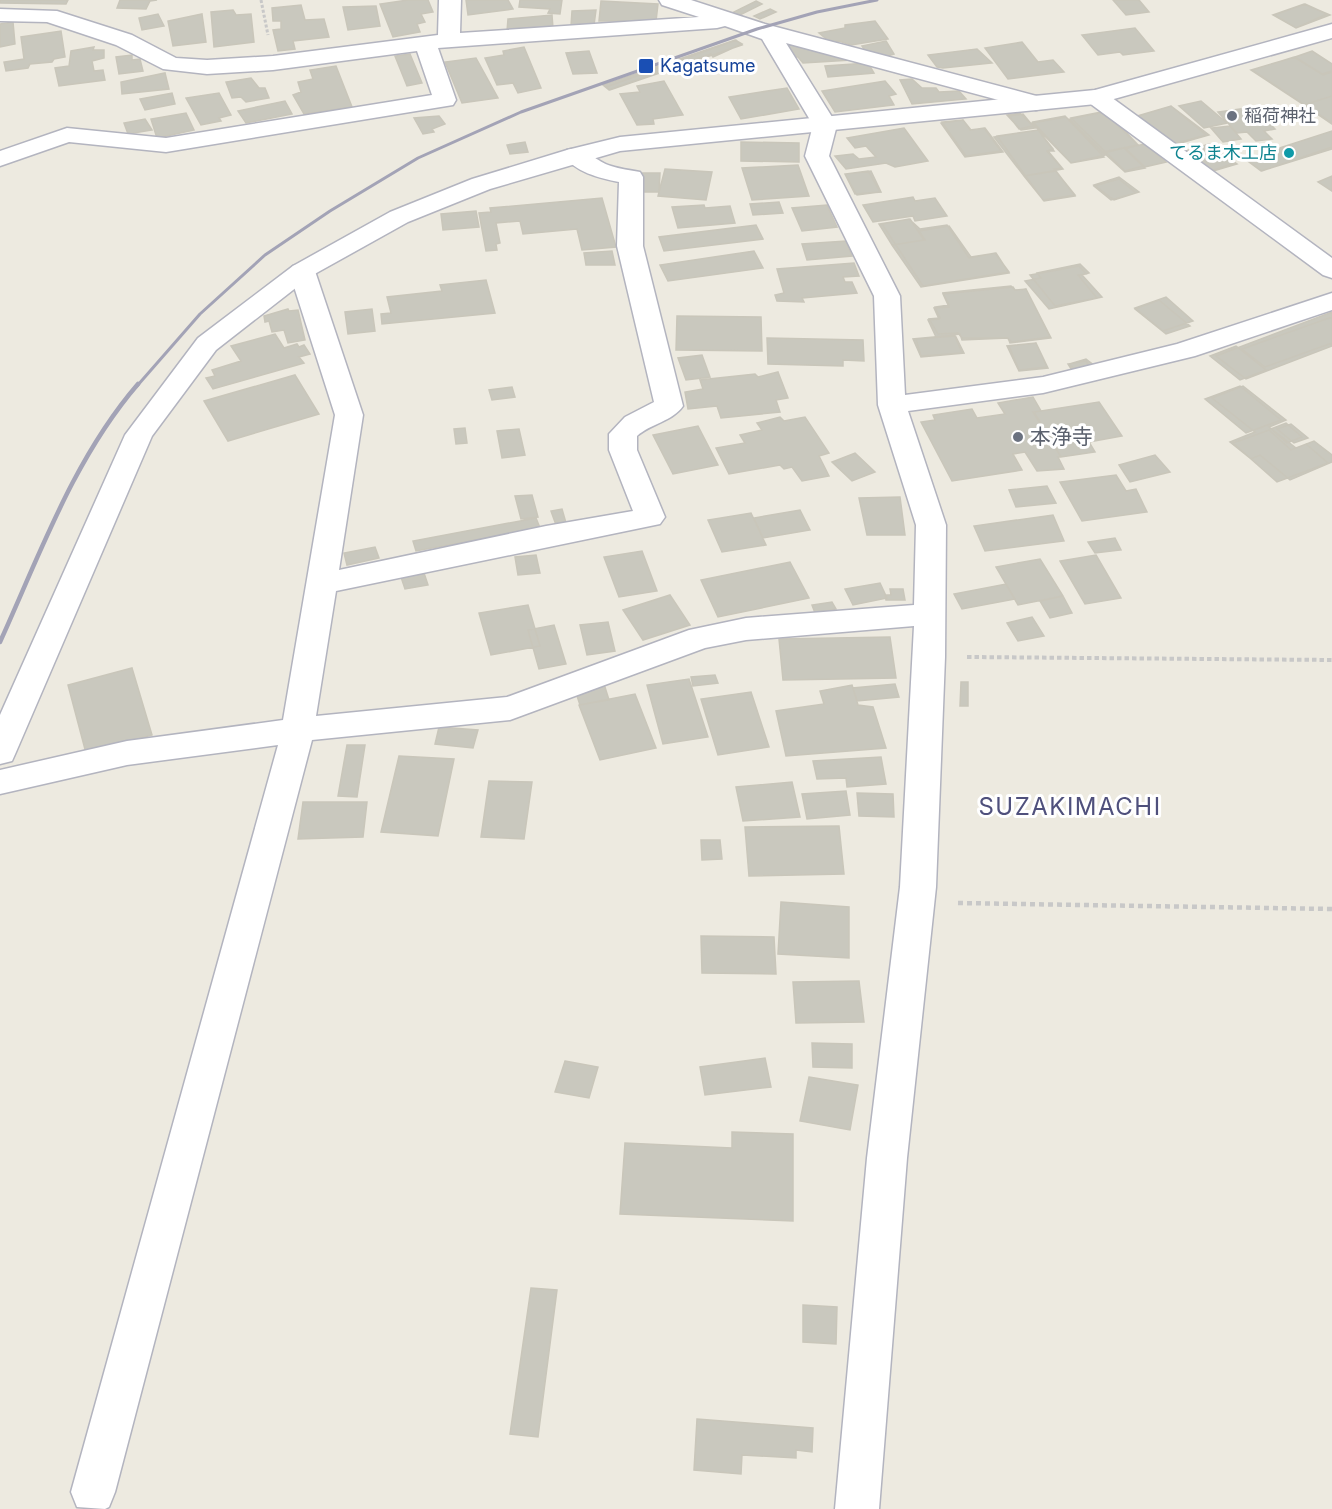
<svg xmlns="http://www.w3.org/2000/svg" width="1332" height="1509" font-family="Inter,'Noto Sans JP',sans-serif">
	<style>
		.building { fill: #c9c8be; stroke: #c9c6ba; stroke-width: 1.5 }
		.lines { fill: none; stroke-linecap: round; stroke-linejoin: round }
		.street-casing { stroke: #b3b4bf; stroke-width: 3 }
		.secondary-casing { stroke: #b3b4bf; stroke-width: 3 }
		.path-far2 { stroke: #c8c8c8; stroke-width: 3; stroke-dasharray: 3 2; stroke-linecap: butt }
		.path-far1 { stroke: #c8c8c8; stroke-width: 4; stroke-dasharray: 4.5 3; stroke-linecap: butt }
		.path { stroke: #c8c8c8; stroke-width: 4.5; stroke-dasharray: 5 4; stroke-linecap: butt }
		.street { fill: #fff; fill-rule: evenodd }
		.secondary { fill: #fff; fill-rule: evenodd }
		.rail-far1 { stroke: #a3a3b6; stroke-width: 3 }
		.rail { stroke: #a3a3b6; stroke-width: 4.5 }
		.transit-dot { fill: #1a4fb4; stroke: #fff; stroke-width: 2 }
		.worship-dot { fill: #6b7280; stroke: #fff; stroke-width: 2 }
		.culture-dot { fill: #0f9aa8; stroke: #fff; stroke-width: 2 }
		.labels { text-anchor: middle; stroke-width: 6; stroke-linejoin: round; paint-order: stroke }
		.far-transit-label { font-size: 18px; fill: #164399; stroke: #fff; text-anchor: start }
		.far-worship-label { font-size: 18px; fill: #5b616d; stroke: #fff; text-anchor: start }
		.far-culture-label { font-size: 18px; fill: #0d838f; stroke: #fff; text-anchor: end }
		.worship-label { font-size: 21px; fill: #5b616d; stroke: #fff; text-anchor: start }
		.quarter-label { font-size: 24px; letter-spacing: 1.5px; fill: #4f507c; stroke: #fff }
	</style>
	<rect width="100%" height="100%" fill="#edeae0"/>
	<!-- building -->
	<path class="building" d="M0,0H68L66,4L0,3Z
		M120,0H157L150,1L146,9L117,8Z
		M408,0H428L433,12L421,14L425,22L417,24L420,32L393,37L380,4Z
		M466,0H508L513,9L468,15Z
		M520,0H562L560,14L548,13L550,9L519,7Z
		M1113,0H1139L1149,12L1126,15Z
		M601,1L658,4L656,21H599Z
		M756,1L762,4L738,16L732,13Z
		M1304,4L1330,15L1296,28L1273,15Z
		M1305,4L1327,14L1296,28L1274,15Z
		M301,5L305,20L324,19L329,37L293,41L295,49L278,51L273,30L281,29V21H273L272,8Z
		M376,6L380,26L348,30L343,7Z
		M770,9L776,12L760,19L754,16Z
		M233,10L236,15L251,14L254,42L214,47L211,12Z
		M596,10L594,25L571,26L572,11Z
		M158,14L164,26L142,30L139,18Z
		M202,14L206,42L173,46L168,21Z
		M552,15L553,28L507,31L508,19Z
		M875,21L888,39L851,45L839,41L830,42L819,33L845,28V25Z
		M13,22L15,44L0,47V24Z
		M1135,28L1154,51L1123,55L1120,52L1098,55L1082,35Z
		M61,31L65,57L54,59L52,62L30,64L28,68L6,71L4,62L24,59L21,37Z
		M735,40L742,44L713,57L711,54L609,90L603,85Z
		M736,40L742,45L610,90L606,87Z
		M783,41L852,60L803,63L798,57H794Z
		M886,41L894,54L884,57L866,52L862,46Z
		M1022,42L1038,62L1053,60L1064,72L1008,79L985,48Z
		M94,47L93,50H104V58L92,61L94,71L103,70L105,80L59,86L55,68L69,66L71,51Z
		M524,47L541,88L518,93L513,83L497,85L485,58L504,55L503,51Z
		M977,49L992,63L943,68L937,67L928,55Z
		M589,51L597,73L573,74L566,53Z
		M1312,51L1332,64V71L1322,74L1295,57Z
		M410,54L422,83L407,86L395,56Z
		M132,55V60L140,59L143,71L119,74L116,57Z
		M1294,57L1323,75L1332,72V123L1252,70Z
		M1295,57L1322,74L1332,71V96L1304,105L1251,70Z
		M476,58L498,98L462,103L445,62Z
		M868,63L874,73L828,77L825,66Z
		M336,66L352,107L304,114L293,95L301,92L298,82L313,79L310,70Z
		M165,73L169,89L122,94L121,82Z
		M251,78L259,88H265L269,98L246,102L241,97L232,98L226,82Z
		M912,79L922,88H936L939,92L959,91L966,99L912,104L900,80Z
		M664,81L683,115L653,119L654,124L637,125L620,94L640,92L637,86Z
		M885,81L896,94L889,96L894,105L835,112L822,91Z
		M787,88L799,109L741,119L729,97Z
		M172,93L175,104L145,110L140,99Z
		M219,93L231,115L219,118L221,121L201,125L186,98Z
		M1332,96V124L1304,105Z
		M285,101L292,114L246,123L238,111Z
		M1201,101L1227,123L1204,128L1179,106Z
		M1171,106L1206,135L1174,144L1138,116Z
		M1171,106L1209,135L1174,145L1137,116Z
		M1247,108L1250,111L1257,110L1275,129L1264,131L1272,139L1256,141L1247,132L1237,133L1218,112Z
		M1106,111L1138,145L1125,149L1143,166L1125,171L1071,118Z
		M1104,112L1138,145L1103,152L1069,119Z
		M186,113L194,130L157,138L151,119Z
		M1020,113L1035,128L1021,130L1007,115Z
		M1023,114L1033,126L1019,129L1009,116Z
		M439,116L445,124L432,129L434,132L423,134L414,118Z
		M1065,116L1104,157L1071,163L1033,122Z
		M1066,117L1105,155L1071,163L1032,123Z
		M145,119L152,130L128,134L124,123Z
		M963,120L971,130L984,128L1001,151L966,156L942,122Z
		M963,120L970,130L985,128L1003,152L965,157L941,123Z
		M1230,126L1241,139L1223,142L1211,128Z
		M904,128L928,161L895,167L886,163L846,169L835,156L853,154L859,159L876,157L866,146L855,148L847,138Z
		M1038,130L1053,149L1047,151L1062,168L1054,169L1075,195L1043,200L997,136Z
		M1038,130L1054,151H1048L1063,169L1024,176L994,137Z
		M1332,131V147L1262,171L1245,159Z
		M1332,131V149L1261,171L1245,159Z
		M525,142L528,152L510,154L507,145Z
		M741,142L799,143V162L741,161Z
		M1145,144L1166,162L1145,167L1125,148Z
		M1209,144L1235,163L1211,171L1185,152Z
		M1209,144L1237,164L1210,172L1182,152Z
		M1124,148L1145,168L1125,172L1104,153Z
		M798,165L809,196L752,200L742,168Z
		M665,169L712,172L706,200L658,196Z
		M868,171L880,192L857,195L845,174Z
		M871,171L881,192L855,194L845,174Z
		M1056,171L1075,196L1044,201L1024,176Z
		M642,173H660L659,192H642Z
		M1332,176V191L1318,182Z
		M1119,177L1139,192L1114,200L1094,185Z
		M1119,179L1136,193L1111,200L1094,186Z
		M913,197L915,201L935,198L947,216L915,221L913,216L873,222L863,205Z
		M602,198L616,247L582,250L577,229L523,234L520,221L496,223L500,243L496,244L497,250L486,251L479,213L491,212L490,208Z
		M779,202L783,213L753,215L750,204Z
		M704,205L705,208L730,206L735,223L678,228L672,207Z
		M827,205L837,227L802,231L792,208Z
		M476,211L479,227L443,230L441,214Z
		M909,219L920,229L947,225L969,258L995,253L1009,272L923,286L882,224Z
		M910,219L924,240L892,245L879,224Z
		M756,225L763,239L664,251L659,237Z
		M949,226L971,257L996,253L1009,273L921,287L892,245L925,240L919,231Z
		M846,241L852,256L807,260L802,244Z
		M612,251L615,265H586L584,253Z
		M754,251L763,268L668,281L660,265Z
		M854,263L859,276L843,277L845,282H852L857,293L802,298L804,302L777,301L775,295L784,293L777,269Z
		M1080,264L1089,273L1082,275L1102,297L1049,309L1025,281L1041,278L1037,273Z
		M1079,266L1086,274L1078,275L1097,298L1055,306L1030,275Z
		M486,280L495,313L382,324L381,314L391,313L387,297L442,291L440,285Z
		M1011,286L1015,290L1026,289L1050,337L1012,342L1007,338H962L958,333L938,334L929,319L940,318L935,307L949,305L943,293Z
		M1013,287L1015,290L1026,289L1051,338L1010,343L1008,338L962,340L960,334L936,337L928,320L939,319L934,308L949,307L943,294Z
		M1166,297L1193,321L1163,331L1135,308Z
		M1159,300L1172,311L1190,326L1166,334L1135,309Z
		M288,309L289,311L298,310L305,340L288,343L284,330L272,332L269,321L265,322L264,316Z
		M372,309L375,331L348,334L345,312Z
		M1332,312V346L1246,379L1216,356Z
		M677,316L761,317L762,351L676,350Z
		M1332,317V343L1265,367L1242,349Z
		M275,334L284,348L297,344L299,347L304,345L310,354L299,357L304,363L213,389L206,378L215,376L212,370L241,361L231,346Z
		M955,335L964,353L921,357L913,339Z
		M955,336L962,353L921,356L916,339Z
		M767,338L863,340L864,361L843,360V366L768,364Z
		M1036,343L1047,367L1019,370L1009,346Z
		M1036,343L1048,368L1019,371L1007,346Z
		M1236,346L1266,370L1240,380L1210,356Z
		M702,355L710,377L686,380L678,358Z
		M1086,359L1095,366L1078,372L1069,364Z
		M1086,361L1091,369L1073,372L1068,364Z
		M778,372L788,398L776,400L780,412L721,418L717,406L688,409L685,392L703,389L700,380L755,374L758,377Z
		M295,375L319,414L228,441L204,401Z
		M1240,386L1281,420L1246,433L1205,399Z
		M1243,386L1286,420L1269,427L1296,448L1314,441L1332,455V462L1290,480L1260,455L1251,459L1230,442L1255,432L1212,398Z
		M512,387L515,397L492,400L489,390Z
		M1033,397L1041,411L1033,412L1061,457H1058L1064,469L1037,471L1025,452L1013,454L1022,470L952,481L921,422L935,420L933,415L972,409L977,418L1005,414L998,403Z
		M1099,402L1122,436L1089,442L1095,452L1061,457L1034,412Z
		M780,417L784,421L805,417L829,453L819,456L829,476L802,481L792,467L784,469L780,465L729,474L716,448L745,443L740,435L762,430L757,423Z
		M1286,423L1302,437L1287,443L1271,429Z
		M1291,424L1308,438L1294,443L1277,429Z
		M698,426L718,465L673,474L653,435Z
		M465,428L467,443L456,444L454,429Z
		M519,429L525,455L502,458L497,431Z
		M1269,430L1291,450L1306,444L1328,463L1277,482L1233,443Z
		M855,453L875,472L852,481L832,462Z
		M1155,455L1170,472L1130,482L1119,465Z
		M1116,475L1126,491L1136,489L1147,512L1082,521L1060,482Z
		M1047,486L1056,503L1016,507L1009,490Z
		M532,495L538,517L521,519L515,496Z
		M900,497L905,535H867L859,498Z
		M562,509L566,523L556,525L551,511Z
		M800,510L810,530L763,538L754,518Z
		M751,513L766,545L722,552L708,520Z
		M1053,515L1064,541L985,551L974,526Z
		M536,518L540,528L416,551L413,541Z
		M1115,538L1121,550L1095,553L1088,542Z
		M375,547L379,558L347,565L344,553Z
		M642,551L657,591L619,597L604,557Z
		M536,555L540,573L518,575L515,557Z
		M1096,555L1121,598L1085,604L1060,561Z
		M1040,559L1063,596L1018,605L996,567Z
		M790,562L809,598L718,617L701,580Z
		M423,570L428,585L405,589L400,574Z
		M880,583L887,598L853,605L845,589Z
		M1006,584L1015,599L962,609L954,594Z
		M890,589H903L905,600H886L885,595H891Z
		M670,595L690,625L643,640L623,610Z
		M1063,596L1072,613L1050,618L1040,601Z
		M832,602L836,609L815,613L812,605Z
		M528,605L540,646L491,655L479,613Z
		M1032,617L1044,636L1018,641L1007,623Z
		M608,622L615,651L587,655L580,625Z
		M554,625L566,664L539,669L528,630Z
		M890,637L896,678L783,680L779,639Z
		M132,668L152,735L86,753L68,685Z
		M715,675L718,683L693,686L691,677Z
		M689,679L708,737L663,744L647,685Z
		M961,682H968V706H960Z
		M604,684L609,700L580,705L575,690Z
		M895,684L899,697L857,701L853,688Z
		M852,685L858,705L873,707L886,748L786,756L776,711L824,704L820,691Z
		M751,692L769,747L718,755L701,699Z
		M635,694L656,748L600,760L579,705Z
		M439,727L478,730L473,748L435,744Z
		M347,745H365L357,797L338,796Z
		M399,756L454,759L438,836L381,832Z
		M881,757L886,784L847,787L846,778L817,779L813,761Z
		M489,781L532,782L524,839L481,837Z
		M792,782L800,817L743,821L736,787Z
		M846,791L850,815L807,819L802,794Z
		M857,793L893,794L894,817L859,816Z
		M303,802H367L363,837L298,839Z
		M839,826L844,874L749,876L745,827Z
		M701,840H720L722,859L702,860Z
		M781,902L849,907V958L778,954Z
		M701,936L774,937L776,974L702,973Z
		M859,981L864,1022L796,1023L793,982Z
		M812,1043L852,1044V1068L813,1067Z
		M765,1058L771,1087L705,1095L700,1067Z
		M565,1061L598,1067L589,1098L555,1092Z
		M809,1077L858,1085L850,1130L800,1121Z
		M732,1132L793,1134V1221L620,1214L625,1143L732,1148Z
		M531,1288L557,1290L538,1437L510,1434Z
		M803,1305L837,1307L836,1344L803,1342Z
		M697,1419L813,1428L812,1452L796,1450V1458L742,1455L741,1474L694,1470Z"/>
	<g class="lines">
		<defs>
			<path id="street" d="M439,0H461L460,33L699,17L662,5L659,0H691L765,24L1044,98L1047,103L1044,108L1036,110L786,43L837,125L829,156L900,296L905,395L1043,377L1177,344L1332,293V310L1195,356L1043,393L908,411L946,525L945,657L936,887L907,1158L879,1509H835L867,1158L900,887L914,626L746,640L705,648L510,720L312,740L115,1492L109,1507L105,1509L77,1507L71,1492L278,745L127,765L0,794V770L127,741L283,720L335,415L289,271L293,266L302,263L311,266L315,271L363,415L339,570L546,526L633,511L609,450V434L625,417L654,402L617,246L619,182C599,178 575,172 563,155L567,150C585,145 594,161 611,166C620,169 630,170 640,172L643,177V246L683,406C673,421 650,424 637,436V450L665,517L660,524L336,591L316,716L507,697L689,630L746,618L914,605L916,525L878,405L874,296L805,156L813,125L762,39L725,26L717,28L438,48L456,100L453,105L166,152L69,142L0,166V151L67,128L166,138L432,95L417,51L273,70L207,74L163,69L116,45L47,22L0,21V9L57,11L132,35L176,58L207,60L273,56L438,35Z
				M1096,90L1104,92L1332,258V278L1323,275L1088,102L1085,97L1088,92Z"/>
			<path id="secondary" d="M1332,24V38L1096,104L620,151L490,189L408,222L311,276L216,350L152,436L16,752L12,761L0,764V715L125,435L198,338L293,266L390,212L472,179L567,150L620,137L1095,90Z"/>
		</defs>
		<!-- street casing -->
		<use href="#street" class="street-casing"/>
		<!-- secondary casing -->
		<use href="#secondary" class="secondary-casing"/>
		<!-- path-far2 -->
		<path class="path-far2" d="M261,0L268,35"/>
		<!-- path-far1 -->
		<path class="path-far1" d="M967,657L1332,660"/>
		<!-- path -->
		<path class="path" d="M958,903L1332,909"/>
		<!-- street -->
		<use href="#street" class="street"/>
		<!-- secondary -->
		<use href="#secondary" class="secondary"/>
		<!-- rail-far1 -->
		<path class="rail-far1" d="M137,386L200,314L265,255L330,211L418,158L521,112L757,29L817,12L877,0"/>
		<!-- rail -->
		<path class="rail" d="M0,642C40,554 74,458 138,384"/>
	</g>
	<!-- markers -->
	<rect class="transit-dot" x="638" y="58" width="16" height="16" rx="3"/>
	<g class="worship-dot">
		<circle cx="1232" cy="116" r="6"/>
		<circle cx="1018" cy="437" r="6"/>
	</g>
	<circle class="culture-dot" cx="1289" cy="153" r="6"/>
	<g class="labels">
		<!-- far-transit labels -->
		<g class="far-transit-label">
			<text x="660" y="72">Kagatsume</text>
		</g>
		<!-- far-worship labels -->
		<g class="far-worship-label">
			<text x="1244" y="122">稲荷神社</text>
		</g>
		<!-- far-culture labels -->
		<g class="far-culture-label">
			<text x="1277" y="159">てるま木工店</text>
		</g>
		<!-- worship labels -->
		<g class="worship-label">
			<text x="1030" y="444">本浄寺</text>
		</g>
		<!-- quarter labels -->
		<g class="quarter-label">
			<text x="1070" y="815">SUZAKIMACHI</text>
		</g>
	</g>
</svg>
